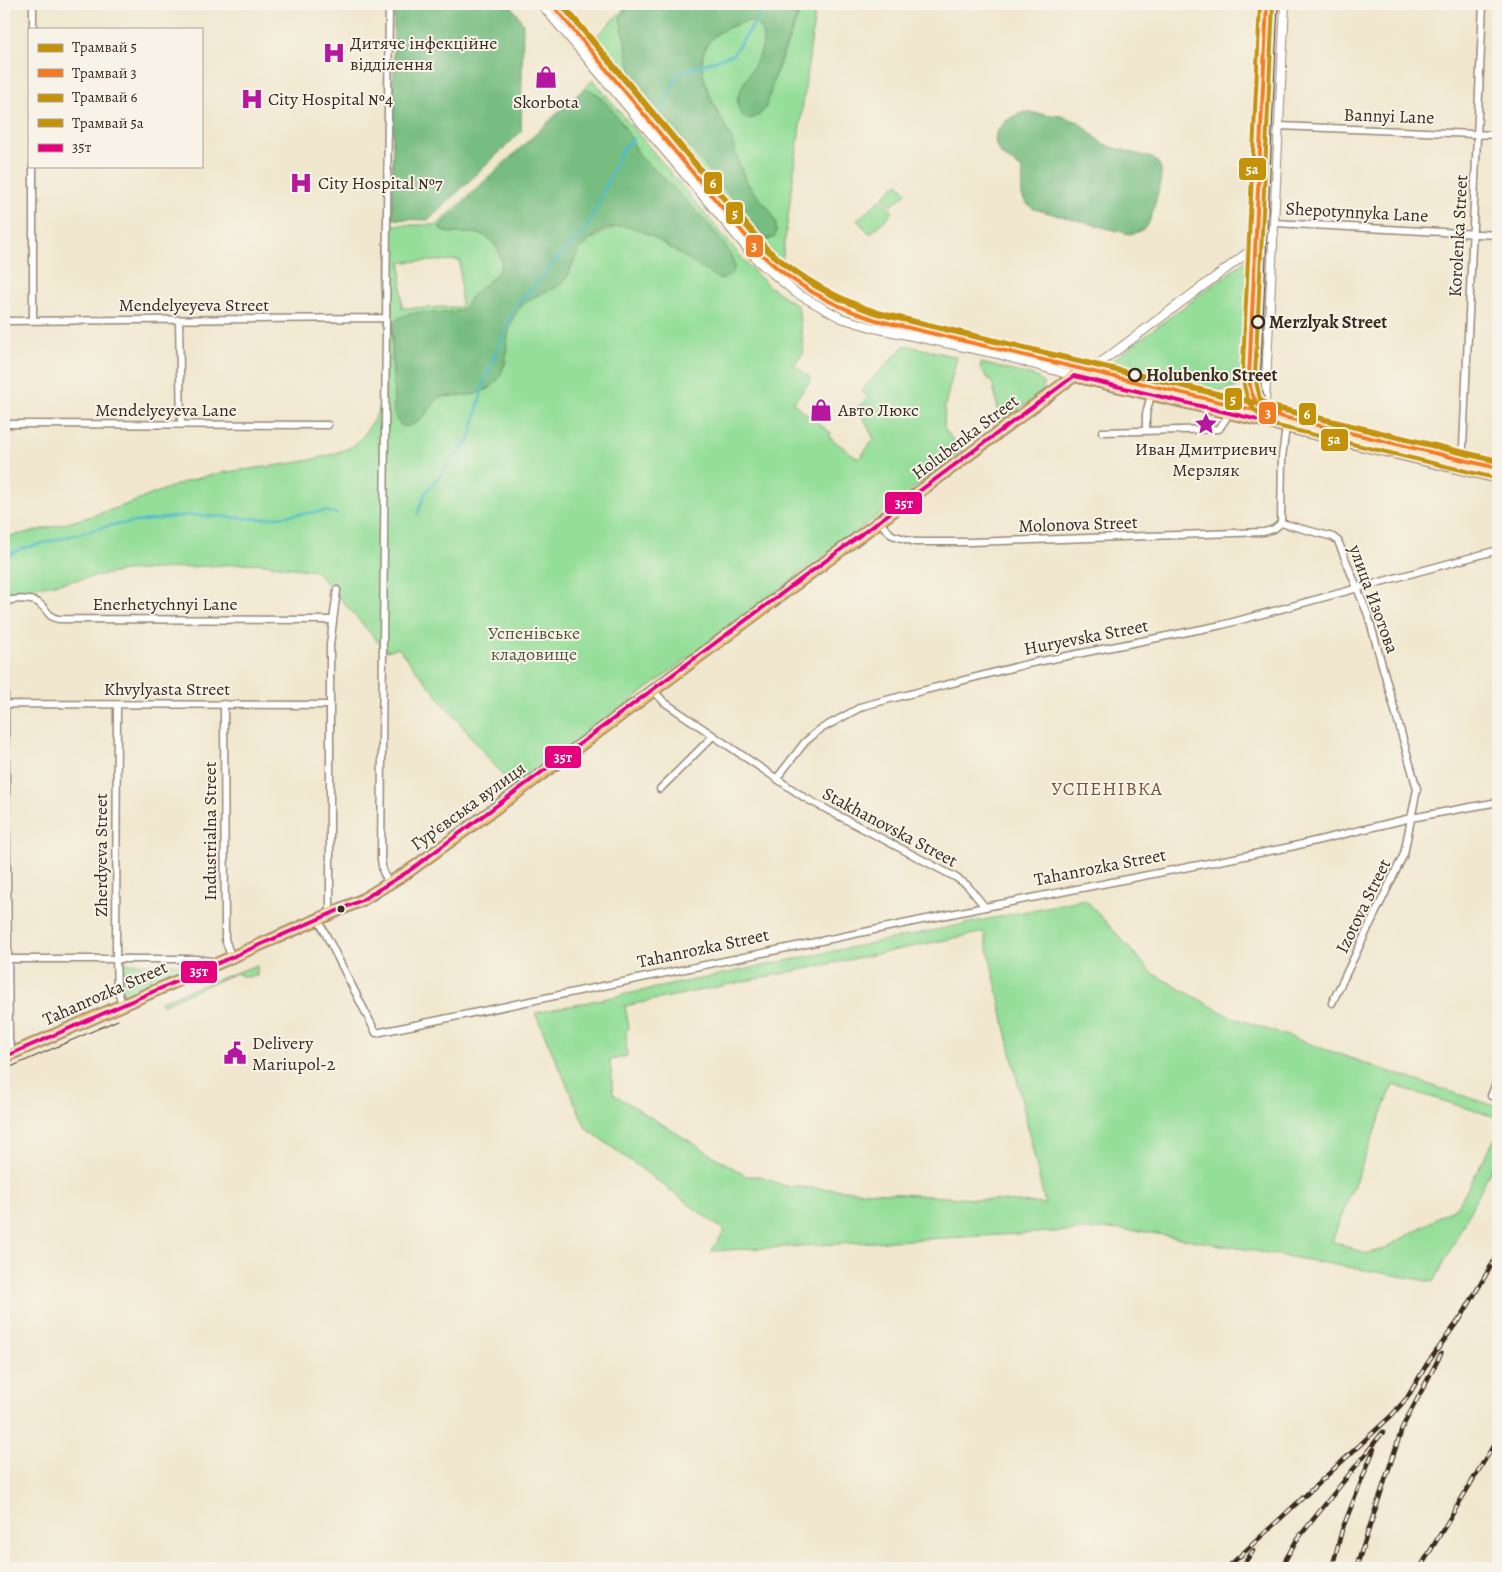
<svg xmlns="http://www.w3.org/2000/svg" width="1502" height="1572" font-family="Alegreya,serif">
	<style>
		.green { fill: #94de99; stroke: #68845c; fill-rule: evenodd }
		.forest { fill: #77bd81; stroke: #597450 }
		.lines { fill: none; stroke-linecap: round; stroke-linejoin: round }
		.stream { stroke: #4fbcc9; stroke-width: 2.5 }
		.minor-casing { stroke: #968876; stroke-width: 9 }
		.tertiary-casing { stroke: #968876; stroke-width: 10 }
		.trunk-casing { stroke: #968876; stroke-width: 14 }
		.minor { stroke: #fff; stroke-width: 6 }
		.tertiary { stroke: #fff; stroke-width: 8 }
		.trunk { stroke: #f5c16b; stroke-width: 11 }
		.tram { stroke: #3b2a1e; stroke-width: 1 }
		.rail-casing { stroke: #3b2a1e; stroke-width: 4.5 }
		.rail { stroke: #f7f3e8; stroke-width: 2.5; stroke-dasharray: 8; stroke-linecap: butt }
		.bus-1-casing { stroke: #f7f3e8; stroke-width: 8 }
		.bus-1 { stroke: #e5007d; stroke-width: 4 }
		.tram-1-casing { stroke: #f7f3e8; stroke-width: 8 }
		.tram-2-casing { stroke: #f7f3e8; stroke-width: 8 }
		.tram-3-casing { stroke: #f7f3e8; stroke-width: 8 }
		.tram-4-casing { stroke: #f7f3e8; stroke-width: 8 }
		.tram-1 { stroke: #c49209; stroke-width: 4 }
		.tram-2 { stroke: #f37b24; stroke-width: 4 }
		.tram-3 { stroke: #c49209; stroke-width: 4 }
		.tram-4 { stroke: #c49209; stroke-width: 4 }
		.stop-dot { fill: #f7f3e8; stroke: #3b2a1e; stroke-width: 2.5 }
		.bus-dot { fill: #3b2a1e; stroke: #f7f3e8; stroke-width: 2 }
		.labels { text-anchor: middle; stroke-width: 4; stroke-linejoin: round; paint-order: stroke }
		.poi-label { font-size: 18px; fill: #3b2a1e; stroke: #f7f3e8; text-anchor: start }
		.street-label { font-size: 18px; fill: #3b2a1e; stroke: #f7f3e8 }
		.stop-label { font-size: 18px; font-weight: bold; fill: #3b2a1e; stroke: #f7f3e8; text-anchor: start }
		.park-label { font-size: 18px; fill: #51573d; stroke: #f7f3e8 }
		.neighbourhood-label { font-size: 19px; letter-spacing: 1px; fill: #78543e; stroke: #f7f3e8 }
		.line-badge { stroke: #f7f3e8; stroke-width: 2 }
		.badge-label { font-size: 14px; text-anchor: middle; font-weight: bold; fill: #fff }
	</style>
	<rect width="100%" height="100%" fill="#f7f3e8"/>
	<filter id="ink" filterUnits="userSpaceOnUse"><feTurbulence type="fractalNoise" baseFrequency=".02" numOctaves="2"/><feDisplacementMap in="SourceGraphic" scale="10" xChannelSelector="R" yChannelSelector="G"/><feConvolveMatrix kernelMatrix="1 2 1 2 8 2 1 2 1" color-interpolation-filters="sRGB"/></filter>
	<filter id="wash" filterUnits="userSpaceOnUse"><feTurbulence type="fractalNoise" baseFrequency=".0096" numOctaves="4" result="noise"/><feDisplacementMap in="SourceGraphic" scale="20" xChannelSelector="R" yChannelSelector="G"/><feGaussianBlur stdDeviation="1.12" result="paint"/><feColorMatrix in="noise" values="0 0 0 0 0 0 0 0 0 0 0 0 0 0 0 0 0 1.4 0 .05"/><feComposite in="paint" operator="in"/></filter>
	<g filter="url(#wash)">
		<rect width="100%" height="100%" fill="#f1e7ce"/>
		<!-- green -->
		<path class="green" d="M629,4L620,17L635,81L766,239L770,240L776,223C768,207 756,197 747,182C739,168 737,151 729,136C706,88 674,37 750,21L760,26C772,52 744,76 737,100L751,119L758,116L765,109L774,78L803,4H816L782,262L766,247L593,40Z
			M593,80L746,263L770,287L798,306L804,352L794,365L812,379L793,403L831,433L829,437L859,459L874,439L858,407L868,397L861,391L905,345L957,357L945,405L944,428L962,452L514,789L398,648L386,651L316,571L257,563L124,571L27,589L4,597V537C44,530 86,519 125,505C150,496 176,483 203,477C252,465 304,468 351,447C364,441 379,410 385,397L389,225H437ZM597,93L622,123L641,158L662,176L710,227L727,249L734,263L670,248L648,232L632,226H617L604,232L590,240L578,252L568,275L557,287L529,298L517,311L510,324L506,343V363L489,389L474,394L441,397L434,402L424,417L392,372V325L419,312L440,314L462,310C467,305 469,299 474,294C487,279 511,274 497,248C493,241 487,236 479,234C467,231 451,236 441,230L440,226ZM460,260L461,307L402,308L401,262Z
			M898,183L907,192L891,206L883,197Z
			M881,199L893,212L870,234L857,220Z
			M1256,253L1251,365C1247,383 1236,390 1219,391L1106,365Z
			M981,363L1037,377L1043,383V391L1004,421L999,414L993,384L980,369Z
			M1085,899L1152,973L1227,1015L1387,1071L1498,1107V1118L1393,1085L1332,1241L1366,1254L1384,1249L1458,1206L1498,1133V1156L1434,1282L1140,1231L1108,1229L711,1251L725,1231L586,1128L535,1013ZM984,932L1045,1204L785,1186L761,1176H746L613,1094L610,1060L627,1056L626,1032L629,1027L625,1006Z
			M123,963L192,964L195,966L123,997Z
			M257,965V976L245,977L236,973L162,1005L160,1001Z"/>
		<!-- forest -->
		<path class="forest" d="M394,4H510L523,23L521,132L428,220L392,219Z
			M631,4H803C793,28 782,53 774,78C771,88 770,99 765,108C761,116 748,124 741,114C724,88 776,59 760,26L750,21C673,37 706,89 730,136C736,150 739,166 745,180C754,197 785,215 774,238L766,239L635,81L631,72L620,17Z
			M587,89C600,91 624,125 630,137C634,144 636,151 641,157C644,161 649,164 652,168C670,183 731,243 734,264C736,273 727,277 720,280C704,270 688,259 672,249C637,226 613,212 580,250C573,259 571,271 565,280C555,293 533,291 518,310C496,340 520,382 475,394C464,397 452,395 441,397C429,405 407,447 394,414L392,325C406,304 440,318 462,310C467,305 469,299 474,294C487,279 511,274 497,248C493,241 487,236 479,234C467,231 451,236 441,230L440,226L582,92Z
			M1025,112L1061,116L1079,122L1104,145L1153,158C1157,162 1161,165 1161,171C1162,180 1152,219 1147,226C1143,231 1136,233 1129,234L1034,209C1014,196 1025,188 1022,169C1016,163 1007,161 1002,155C984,135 1005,117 1025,112Z"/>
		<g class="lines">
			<!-- stream -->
			<path class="stream" d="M660,116L677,74L733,54L768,4
				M418,513L426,492L470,439L485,379L514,309L557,259L587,228L622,150L634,138
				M4,557L21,549L112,525L190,515L261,519L325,511L337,514"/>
		</g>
	</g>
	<g filter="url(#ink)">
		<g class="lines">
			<defs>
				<path id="minor" d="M33,4V29
					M389,4L381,859L383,872L389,884
					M1279,126L1498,135
					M33,166V321
					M1274,223L1498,235
					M179,320L181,425
					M4,321L385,318
					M4,424L328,425
					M1146,431V414L1151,395
					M1102,432L1219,429L1229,414
					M1462,469L1483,4
					M880,523L892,535L915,542H970L1264,532L1274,529L1281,523
					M1281,523L1333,537L1338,541L1368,615L1417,789L1404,854L1332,1003
					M1281,523L1282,457L1286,427
					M654,691L664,702L805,798L955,877L967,885L985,907
					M4,704L330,705
					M224,704L225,939L231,956
					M117,705L116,959L117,987L122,1005
					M777,778L805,742L819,730L863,706L1027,664L1222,625L1498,550
					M660,789L713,736
					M330,913V645L337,590
					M318,919L376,1033L985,907L1290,847L1411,818L1498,802
					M5,959H196L217,962
					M13,1053L9,1041L4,620L6,602C14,598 35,598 41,605C49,611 47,617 59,619L332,620
					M1491,1096L1498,1078"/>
				<path id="tertiary" d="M541,4L758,261L796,293L841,318L874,328L998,354L1074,376L1100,363L1274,233
					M1264,422L1285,4"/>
				<path id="trunk" d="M4,1057L362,900L409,871L515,794L1074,376L1498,477"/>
			</defs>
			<!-- minor casing -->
			<use href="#minor" class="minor-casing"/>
			<!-- tertiary casing -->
			<use href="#tertiary" class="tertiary-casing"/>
			<!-- trunk casing -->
			<use href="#trunk" class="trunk-casing"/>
			<!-- minor -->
			<use href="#minor" class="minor"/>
			<!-- tertiary -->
			<use href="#tertiary" class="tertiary"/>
			<!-- trunk -->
			<use href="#trunk" class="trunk"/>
			<!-- tram -->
			<path class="tram" d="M1278,4L1260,383L1265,399L1278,409
				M1218,399C1238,398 1252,393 1258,373
				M4,1070L118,1020"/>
			<defs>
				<path id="rail" d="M1459,1321L1498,1254
					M1227,1568L1391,1416L1407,1398L1427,1364L1463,1314
					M1241,1568L1253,1551
					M1281,1568L1296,1541L1383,1432
					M1332,1568L1342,1530L1374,1449
					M1356,1568L1403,1426L1441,1354
					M1420,1568L1498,1438"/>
			</defs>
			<!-- rail casing -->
			<use href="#rail" class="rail-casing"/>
			<!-- rail -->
			<use href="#rail" class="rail"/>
			<defs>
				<path id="bus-1" d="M1074,376L1498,477
					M4,1057L362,900L409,871L1074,376"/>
			</defs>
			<!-- bus-1 casing -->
			<use href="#bus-1" class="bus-1-casing"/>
			<!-- bus-1 -->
			<use href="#bus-1" class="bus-1"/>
			<defs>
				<path id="tram-1" d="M560,4L765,249C798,280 834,300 877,314L1498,462
					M1273,4L1255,377L1260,399L1278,413"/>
				<path id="tram-2" d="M1267,4L1249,377C1250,397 1258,409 1275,418
					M555,8L760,253C794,285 832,306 876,320L1497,468"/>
				<path id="tram-3" d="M563,4L767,248C800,277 835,298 878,312L1498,460"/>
				<path id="tram-4" d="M1260,4L1243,366C1242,392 1249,412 1273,425L1495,478"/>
			</defs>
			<!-- tram-1 casing -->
			<use href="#tram-1" class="tram-1-casing"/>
			<!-- tram-2 casing -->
			<use href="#tram-2" class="tram-2-casing"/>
			<!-- tram-3 casing -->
			<use href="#tram-3" class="tram-3-casing"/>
			<!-- tram-4 casing -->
			<use href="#tram-4" class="tram-4-casing"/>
			<!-- tram-1 -->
			<use href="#tram-1" class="tram-1"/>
			<!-- tram-2 -->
			<use href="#tram-2" class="tram-2"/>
			<!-- tram-3 -->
			<use href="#tram-3" class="tram-3"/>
			<!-- tram-4 -->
			<use href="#tram-4" class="tram-4"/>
		</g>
	</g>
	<!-- icons -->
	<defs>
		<symbol id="hospital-bare" viewBox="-9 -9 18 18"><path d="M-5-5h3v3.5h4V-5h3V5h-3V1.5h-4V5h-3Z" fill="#b5179e" stroke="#f7f3e8" stroke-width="2.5" paint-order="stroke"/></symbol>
		<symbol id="shop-bare" viewBox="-9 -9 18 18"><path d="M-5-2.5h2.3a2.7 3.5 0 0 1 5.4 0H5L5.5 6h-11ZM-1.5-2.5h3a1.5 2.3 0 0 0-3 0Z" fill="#b5179e" stroke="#f7f3e8" stroke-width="2.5" paint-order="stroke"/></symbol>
		<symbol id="sight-bare" viewBox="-9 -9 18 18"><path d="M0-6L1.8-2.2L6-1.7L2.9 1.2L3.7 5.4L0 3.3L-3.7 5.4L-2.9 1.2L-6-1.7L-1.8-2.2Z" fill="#b5179e" stroke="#f7f3e8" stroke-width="2.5" paint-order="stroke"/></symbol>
		<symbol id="civic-bare" viewBox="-9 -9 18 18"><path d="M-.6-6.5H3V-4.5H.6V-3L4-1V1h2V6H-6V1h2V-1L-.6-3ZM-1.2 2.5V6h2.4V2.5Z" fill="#b5179e" stroke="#f7f3e8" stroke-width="2.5" paint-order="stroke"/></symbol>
	</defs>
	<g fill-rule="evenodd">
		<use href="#hospital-bare" x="318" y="37" width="32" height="32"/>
		<use href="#shop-bare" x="530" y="61" width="32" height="32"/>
		<use href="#hospital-bare" x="236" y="83" width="32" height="32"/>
		<use href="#hospital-bare" x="285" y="167" width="32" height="32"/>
		<use href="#shop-bare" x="805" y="394" width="32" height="32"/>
		<use href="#sight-bare" x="1190" y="408" width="32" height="32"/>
		<use href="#civic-bare" x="219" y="1037" width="32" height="32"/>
	</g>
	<!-- markers -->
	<g class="stop-dot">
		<circle cx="1258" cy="322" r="6"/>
		<circle cx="1135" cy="375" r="6"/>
	</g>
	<circle class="bus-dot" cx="341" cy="909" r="4.5"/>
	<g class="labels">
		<!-- poi labels -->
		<g class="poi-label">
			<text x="350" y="49">Дитяче інфекційне<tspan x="350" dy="21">відділення</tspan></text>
			<text x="268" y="105">City Hospital №4</text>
			<text x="546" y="108" text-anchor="middle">Skorbota</text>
			<text x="318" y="189">City Hospital №7</text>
			<text x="838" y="416">Авто Люкс</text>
			<text x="1206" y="455" text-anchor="middle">Иван Дмитриевич<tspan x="1206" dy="21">Мерзляк</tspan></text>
			<text x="252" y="1049">Delivery<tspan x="252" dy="21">Mariupol-2</tspan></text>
		</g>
		<!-- street labels -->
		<g class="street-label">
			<text transform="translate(1389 116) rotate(2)" y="6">Bannyi Lane</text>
			<text transform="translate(1357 212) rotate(3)" y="6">Shepotynnyka Lane</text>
			<text transform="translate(1458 236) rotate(-87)" y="6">Korolenka Street</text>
			<text x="194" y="311">Mendelyeyeva Street</text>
			<text x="166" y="416">Mendelyeyeva Lane</text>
			<text transform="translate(965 437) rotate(-37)" y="6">Holubenka Street</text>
			<text transform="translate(1078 524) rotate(-2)" y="6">Molonova Street</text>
			<text transform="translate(1374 599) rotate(70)" y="6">улица Изотова</text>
			<text x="165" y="610">Enerhetychnyi Lane</text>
			<text transform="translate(1086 637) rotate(-11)" y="6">Huryevska Street</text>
			<text x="167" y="695">Khvylyasta Street</text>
			<text transform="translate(468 806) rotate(-36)" y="6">Гур’євська вулиця</text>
			<text transform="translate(890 827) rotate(28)" y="6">Stakhanovska Street</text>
			<text transform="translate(210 831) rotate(-90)" y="6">Industrialna Street</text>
			<text transform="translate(101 855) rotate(-90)" y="6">Zherdyeva Street</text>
			<text transform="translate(1100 867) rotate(-11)" y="6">Tahanrozka Street</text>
			<text transform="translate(1363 906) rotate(-64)" y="6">Izotova Street</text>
			<text transform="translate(703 948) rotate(-12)" y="6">Tahanrozka Street</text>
			<text transform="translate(105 993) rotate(-24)" y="6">Tahanrozka Street</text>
		</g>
		<!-- stop labels -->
		<g class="stop-label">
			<text x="1269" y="328">Merzlyak Street</text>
			<text x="1146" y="381">Holubenko Street</text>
		</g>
		<!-- park labels -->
		<g class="park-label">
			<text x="534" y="639">Успенівське<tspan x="534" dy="21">кладовище</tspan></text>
		</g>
		<!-- neighbourhood labels -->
		<g class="neighbourhood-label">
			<text x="1107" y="795">УСПЕНІВКА</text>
		</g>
	</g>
	<g class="line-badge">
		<rect x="1238" y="157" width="29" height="24" rx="5" fill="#c49209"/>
		<rect x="703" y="171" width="20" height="24" rx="5" fill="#c49209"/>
		<rect x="725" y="201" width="19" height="24" rx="5" fill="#c49209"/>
		<rect x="745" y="234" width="19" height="24" rx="5" fill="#f37b24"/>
		<rect x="1224" y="387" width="19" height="24" rx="5" fill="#c49209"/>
		<rect x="1258" y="401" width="19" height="24" rx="5" fill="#f37b24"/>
		<rect x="1298" y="402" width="19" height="24" rx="5" fill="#c49209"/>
		<rect x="1320" y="428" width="29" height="24" rx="5" fill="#c49209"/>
		<rect x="884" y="491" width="39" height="24" rx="5" fill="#e5007d"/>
		<rect x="544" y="745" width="38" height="24" rx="5" fill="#e5007d"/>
		<rect x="180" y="960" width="38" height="24" rx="5" fill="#e5007d"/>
	</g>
	<g class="badge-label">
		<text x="1252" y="174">5а</text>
		<text x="713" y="188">6</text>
		<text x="735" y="218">5</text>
		<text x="754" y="251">3</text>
		<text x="1233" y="404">5</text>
		<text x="1268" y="418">3</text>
		<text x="1307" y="419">6</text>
		<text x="1334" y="444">5а</text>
		<text x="904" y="508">35т</text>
		<text x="563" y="762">35т</text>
		<text x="199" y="976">35т</text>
	</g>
	<!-- margin -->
	<rect width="1502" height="1572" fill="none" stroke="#f7f3e8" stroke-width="20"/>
	<!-- legend -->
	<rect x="28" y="28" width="175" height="140" fill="#f7f3e8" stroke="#aca397"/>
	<rect x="38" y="44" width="25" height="8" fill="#c49209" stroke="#aca397"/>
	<text x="72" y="52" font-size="15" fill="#3b2a1e">Трамвай 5</text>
	<rect x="38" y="69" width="25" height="8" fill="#f37b24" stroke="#aca397"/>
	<text x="72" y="78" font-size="15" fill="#3b2a1e">Трамвай 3</text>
	<rect x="38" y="94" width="25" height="8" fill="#c49209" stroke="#aca397"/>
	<text x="72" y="102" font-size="15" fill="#3b2a1e">Трамвай 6</text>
	<rect x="38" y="119" width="25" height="8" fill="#c49209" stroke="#aca397"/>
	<text x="72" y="128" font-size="15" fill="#3b2a1e">Трамвай 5а</text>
	<rect x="38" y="144" width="25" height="8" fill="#e5007d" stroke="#aca397"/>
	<text x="72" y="152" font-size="15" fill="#3b2a1e">35т</text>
</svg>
